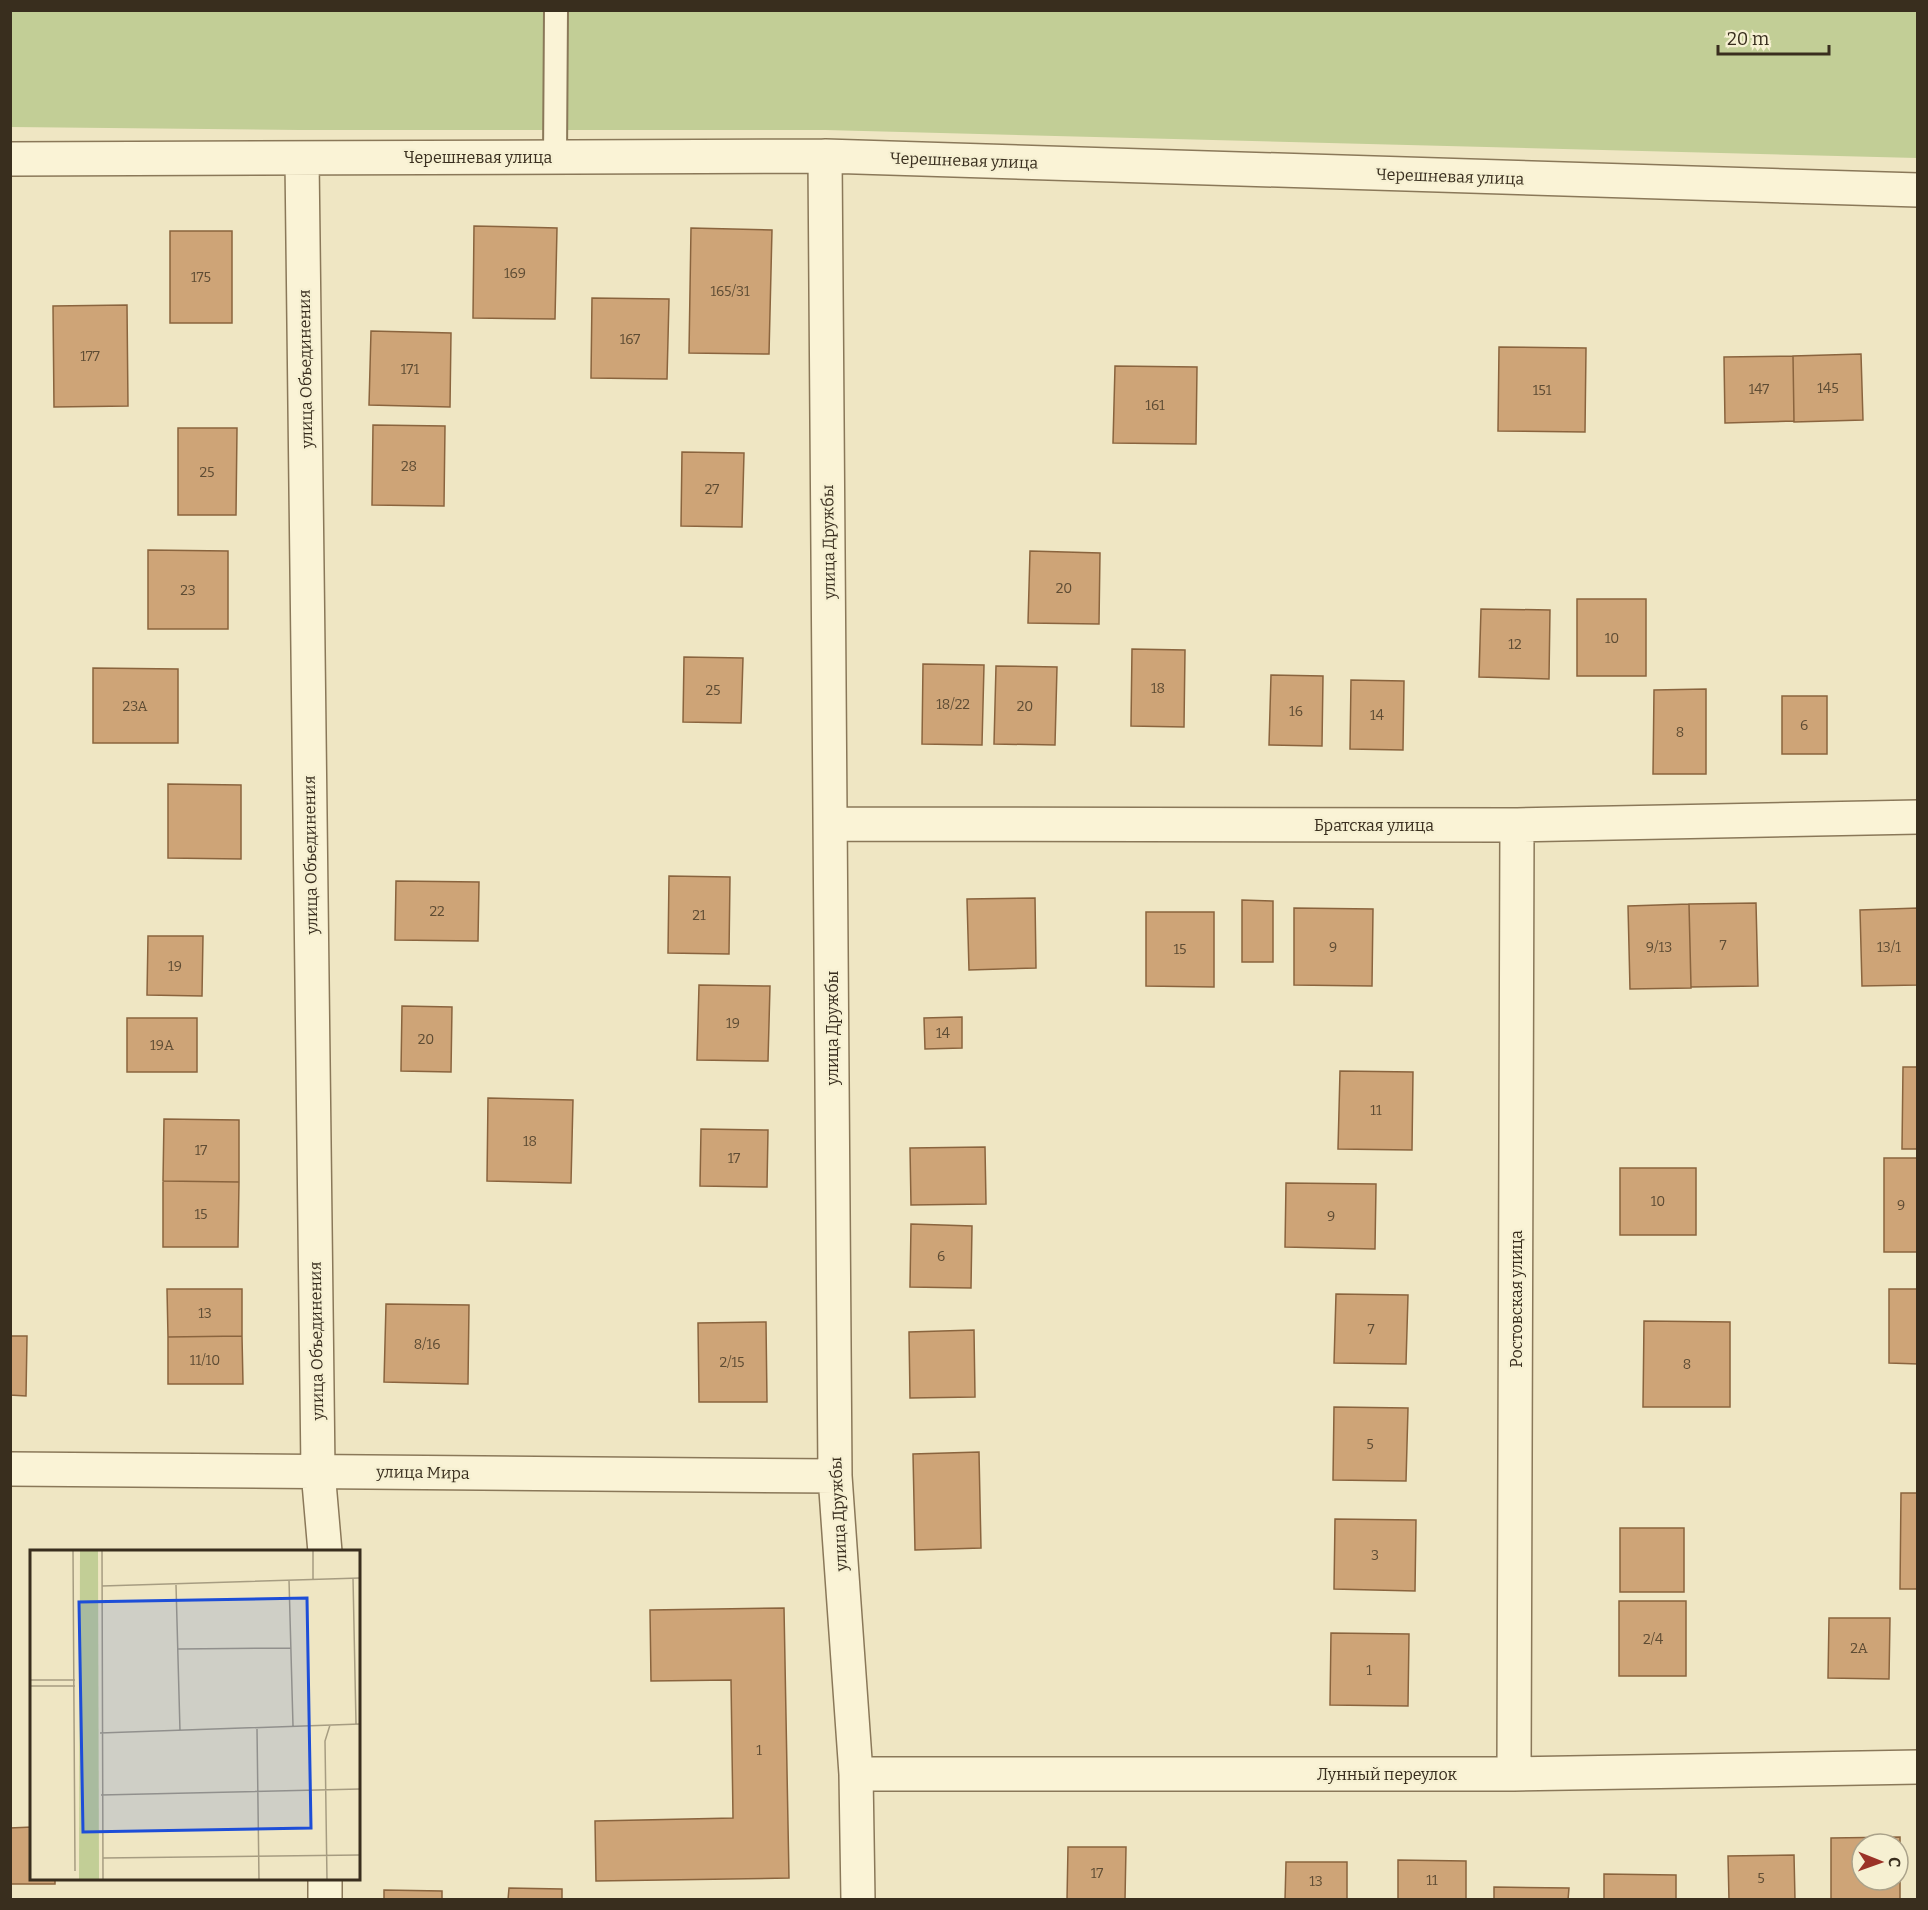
<svg xmlns="http://www.w3.org/2000/svg" width="1928" height="1910" font-family="Bitter,serif">
	<style>
		.green { fill: #c2ce96 }
		.building { fill: #cea477; stroke: #8a643e; stroke-width: 1.5; fill-rule: evenodd }
		.lines { fill: none; stroke-linecap: round; stroke-linejoin: round }
		.lane-casing { stroke: #8a7859; stroke-width: 26 }
		.street-casing { stroke: #8a7859; stroke-width: 36 }
		.lane { stroke: #faf3d6; stroke-width: 22 }
		.street { stroke: #faf3d6; stroke-width: 33 }
		.labels { text-anchor: middle; stroke-width: 4.5; stroke-linejoin: round; paint-order: stroke }
		.number-label { font-size: 14px; fill: #5e4c34 }
		.street-label { font-size: 16px; fill: #392e1e; stroke: #f6f0d2 }
		.inset-road { fill: none; stroke: #a69c81; stroke-width: 1.5 }
		.view { fill: #1d4ed8; fill-opacity: 0.15; stroke: #1d4ed8; stroke-width: 3 }
		.inset-edge { fill: none; stroke: #392e1e; stroke-width: 3 }
	</style>
	<rect width="100%" height="100%" fill="#efe6c3"/>
	<!-- green -->
	<path class="green" d="M11,11H1917V158L825,130H300L11,127Z"/>
	<!-- building -->
	<path class="building" d="M474,226L557,228L555,319L473,318Z
		M691,228L772,230L769,354L689,353Z
		M170,231H232V323H170Z
		M592,298L669,299L667,379L591,378Z
		M127,305L128,406L54,407L53,306Z
		M371,331L451,333L450,407L369,405Z
		M1499,347L1586,348L1585,432L1498,431Z
		M1861,354L1863,420L1794,422L1793,356Z
		M1793,356L1794,421L1725,423L1724,357Z
		M1115,366L1197,367L1196,444L1113,443Z
		M373,425L445,426L444,506L372,505Z
		M178,428H237L236,515H178Z
		M682,452L744,453L742,527L681,526Z
		M148,550L228,551V629H148Z
		M1030,551L1100,553L1099,624L1028,623Z
		M1577,599H1646V676H1577Z
		M1481,609L1550,610L1549,679L1479,677Z
		M1132,649L1185,650L1184,727L1131,726Z
		M684,657L743,658L741,723L683,722Z
		M923,664L984,665L982,745L922,744Z
		M996,666L1057,667L1055,745L994,744Z
		M93,668L178,669V743H93Z
		M1271,675L1323,676L1322,746L1269,745Z
		M1351,680L1404,681L1403,750L1350,749Z
		M1706,689V774H1653L1654,690Z
		M1782,696H1827V754H1782Z
		M168,784L241,785V859L168,858Z
		M669,876L730,877L729,954L668,953Z
		M396,881L479,882L478,941L395,940Z
		M1035,898L1036,968L969,970L967,899Z
		M1242,900L1273,901V962H1242Z
		M1756,903L1758,986L1691,987L1689,904Z
		M1689,904L1691,988L1630,989L1628,906Z
		M1294,908L1373,909L1372,986L1294,985Z
		M1918,908V985L1862,986L1860,910Z
		M1146,912H1214V987L1146,986Z
		M148,936H203L202,996L147,995Z
		M699,985L770,986L768,1061L697,1060Z
		M402,1006L452,1007L451,1072L401,1071Z
		M962,1017V1048L925,1049L924,1018Z
		M127,1018H197V1072H127Z
		M1903,1067H1918V1149H1902Z
		M1340,1071L1413,1072L1412,1150L1338,1149Z
		M488,1098L573,1100L571,1183L487,1181Z
		M164,1119L239,1120V1182L163,1181Z
		M701,1129L768,1130L767,1187L700,1186Z
		M985,1147L986,1204L911,1205L910,1148Z
		M1884,1158H1918V1252H1884Z
		M1620,1168H1696V1235H1620Z
		M163,1181L239,1182L238,1247H163Z
		M1286,1183L1376,1184L1375,1249L1285,1247Z
		M911,1224L972,1226L971,1288L910,1287Z
		M167,1289H242V1336L168,1337Z
		M1889,1289H1918V1364L1889,1363Z
		M1336,1294L1408,1295L1406,1364L1334,1363Z
		M386,1304L469,1305L468,1384L384,1382Z
		M1644,1321L1730,1322V1407H1643Z
		M766,1322L767,1402H699L698,1323Z
		M974,1330L975,1397L910,1398L909,1332Z
		M10,1336H27L26,1396L10,1395Z
		M242,1336L243,1384H168V1337Z
		M1334,1407L1408,1408L1406,1481L1333,1480Z
		M979,1452L981,1548L915,1550L913,1454Z
		M1901,1493H1918V1589H1900Z
		M1335,1519L1416,1520L1415,1591L1334,1589Z
		M1620,1528H1684V1592H1620Z
		M1619,1601H1686V1676H1619Z
		M784,1608L789,1878L596,1881L595,1821L733,1818L731,1680L651,1681L650,1610Z
		M1829,1618H1890L1889,1679L1828,1678Z
		M1331,1633L1409,1634L1408,1706L1330,1705Z
		M32,1827V1878H55V1884H10V1828Z
		M1900,1837V1900H1831V1838ZM1862,1844H1898V1880H1862Z
		M1068,1847H1126L1125,1900H1067Z
		M1794,1855L1795,1900H1729L1728,1856Z
		M1398,1860L1466,1861V1900H1398Z
		M1286,1862H1347V1900H1285Z
		M1604,1874L1676,1875V1900H1604Z
		M1494,1887L1569,1888L1568,1900H1494Z
		M509,1888L562,1889V1900H508Z
		M384,1890L442,1891V1900H384Z"/>
	<g class="lines">
		<defs>
			<path id="lane" d="M555,157L556,10"/>
			<path id="street" d="M825,156L835,1476L856,1774L858,1900
				M10,159L825,156L1918,190
				M302,159L318,1471L325,1552
				M831,824L1517,825L1918,817
				M10,1469L835,1476
				M856,1774H1514L1918,1767
				M1514,1774L1517,825
				M325,1900V1878"/>
		</defs>
		<!-- lane casing -->
		<use href="#lane" class="lane-casing"/>
		<!-- street casing -->
		<use href="#street" class="street-casing"/>
		<!-- lane -->
		<use href="#lane" class="lane"/>
		<!-- street -->
		<use href="#street" class="street"/>
	</g>
	<g class="labels">
		<!-- number labels -->
		<g class="number-label">
			<text x="515" y="278">169</text>
			<text x="201" y="282">175</text>
			<text x="730" y="296">165/31</text>
			<text x="630" y="344">167</text>
			<text x="90" y="361">177</text>
			<text x="410" y="374">171</text>
			<text x="1828" y="393">145</text>
			<text x="1759" y="394">147</text>
			<text x="1542" y="395">151</text>
			<text x="1155" y="410">161</text>
			<text x="409" y="471">28</text>
			<text x="207" y="477">25</text>
			<text x="712" y="494">27</text>
			<text x="1064" y="593">20</text>
			<text x="188" y="595">23</text>
			<text x="1612" y="643">10</text>
			<text x="1515" y="649">12</text>
			<text x="1158" y="693">18</text>
			<text x="713" y="695">25</text>
			<text x="953" y="709">18/22</text>
			<text x="135" y="711">23А</text>
			<text x="1025" y="711">20</text>
			<text x="1296" y="716">16</text>
			<text x="1377" y="720">14</text>
			<text x="1804" y="730">6</text>
			<text x="1680" y="737">8</text>
			<text x="437" y="916">22</text>
			<text x="699" y="920">21</text>
			<text x="1723" y="950">7</text>
			<text x="1333" y="952">9</text>
			<text x="1659" y="952">9/13</text>
			<text x="1889" y="952">13/1</text>
			<text x="1180" y="954">15</text>
			<text x="175" y="971">19</text>
			<text x="733" y="1028">19</text>
			<text x="943" y="1038">14</text>
			<text x="426" y="1044">20</text>
			<text x="162" y="1050">19А</text>
			<text x="1376" y="1115">11</text>
			<text x="530" y="1146">18</text>
			<text x="201" y="1155">17</text>
			<text x="734" y="1163">17</text>
			<text x="1658" y="1206">10</text>
			<text x="1901" y="1210">9</text>
			<text x="201" y="1219">15</text>
			<text x="1331" y="1221">9</text>
			<text x="941" y="1261">6</text>
			<text x="205" y="1318">13</text>
			<text x="1371" y="1334">7</text>
			<text x="427" y="1349">8/16</text>
			<text x="205" y="1365">11/10</text>
			<text x="732" y="1367">2/15</text>
			<text x="1687" y="1369">8</text>
			<text x="1370" y="1449">5</text>
			<text x="1375" y="1560">3</text>
			<text x="1653" y="1644">2/4</text>
			<text x="1859" y="1653">2А</text>
			<text x="1369" y="1675">1</text>
			<text x="759" y="1755">1</text>
			<text x="1097" y="1878">17</text>
			<text x="1761" y="1883">5</text>
			<text x="1432" y="1885">11</text>
			<text x="1316" y="1886">13</text>
		</g>
		<!-- street labels -->
		<g class="street-label">
			<text x="478" y="163">Черешневая улица</text>
			<text transform="translate(964 160) rotate(2)" y="6">Черешневая улица</text>
			<text transform="translate(1450 176) rotate(2)" y="6">Черешневая улица</text>
			<text transform="translate(305 369) rotate(-91)" y="6">улица Объединения</text>
			<text transform="translate(828 542) rotate(-91)" y="6">улица Дружбы</text>
			<text x="1374" y="831">Братская улица</text>
			<text transform="translate(310 855) rotate(-91)" y="6">улица Объединения</text>
			<text transform="translate(832 1028) rotate(-90)" y="6">улица Дружбы</text>
			<text transform="translate(1516 1299) rotate(-90)" y="6">Ростовская улица</text>
			<text transform="translate(316 1341) rotate(-91)" y="6">улица Объединения</text>
			<text transform="translate(423 1472) rotate(1)" y="6">улица Мира</text>
			<text transform="translate(838 1514) rotate(-93)" y="6">улица Дружбы</text>
			<text x="1387" y="1780">Лунный переулок</text>
		</g>
	</g>
	<!-- overview -->
	<g transform="translate(30 1550)">
		<rect width="330" height="330" fill="#efe6c3"/>
		<path d="M50,0H68L69,330H49Z" fill="#c2ce96"/>
		<path class="inset-road" d="M43,0L45,321M72,0L73,330M283,0V29M323,28L326,174M259,30L263,176M146,35L150,181M72,36L330,28M148,99L261,98M0,130H45M0,136H45M227,179L229,330M70,183L330,174M71,245L330,239M73,308L330,305M297,330L295,191L300,175"/>
		<path class="view" d="M277,48L281,278L53,282L49,52Z"/>
		<rect width="330" height="330" class="inset-edge"/>
	</g>
	<!-- border -->
	<rect width="1928" height="1910" fill="none" stroke="#392e1e" stroke-width="24"/>
	<!-- north arrow -->
	<g transform="translate(1880 1862) rotate(91)"><circle r="28" fill="#f6f0d2" stroke="#aaa28a" stroke-width="1.5"/>
	<path d="M0-4.5L10 22L0 15L-10 22Z" fill="#9b3227"/>
	<text y="-9" font-size="16" font-weight="bold" text-anchor="middle" fill="#392e1e">С</text>
	</g>
	<!-- scale -->
	<path d="M1718 45v9h111v-9" fill="none" stroke="#392e1e" stroke-width="3"/>
	<text x="1727" y="45" font-size="18" fill="#392e1e" stroke="#f6f0d2" stroke-width="4.5" paint-order="stroke">20 m</text>
</svg>
